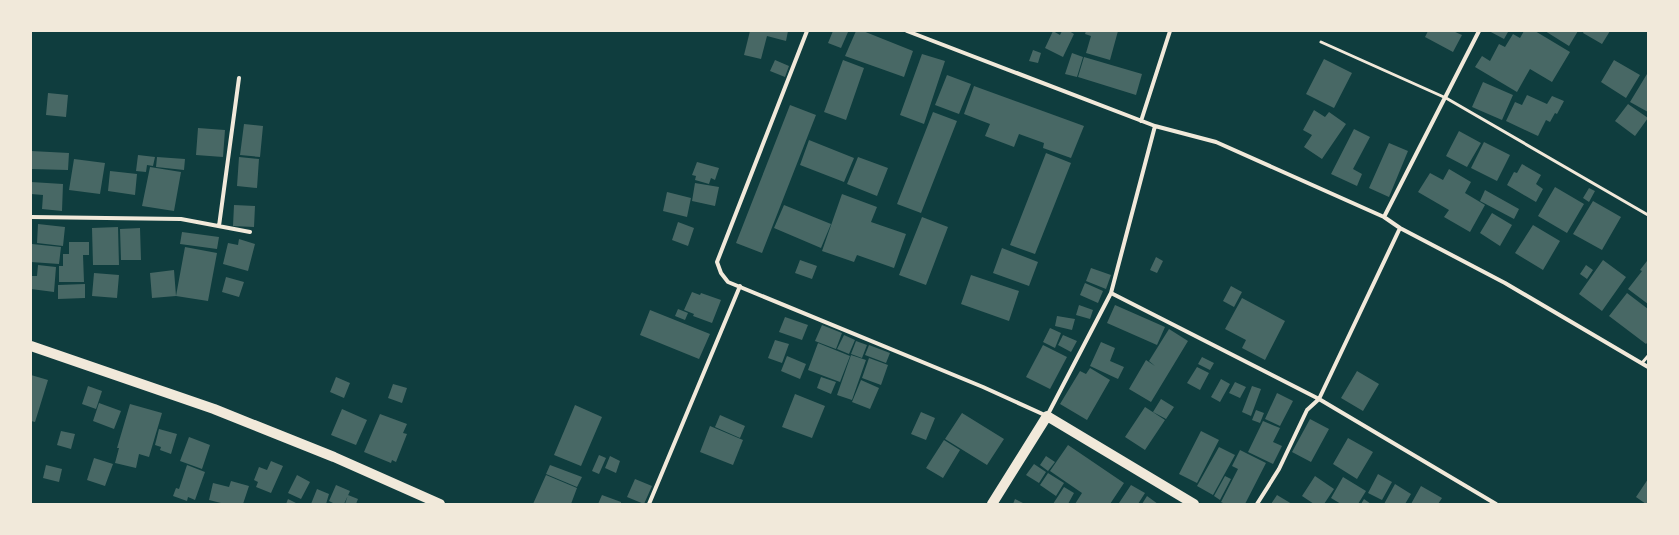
<svg xmlns="http://www.w3.org/2000/svg" width="1679" height="535" font-family="'Asap Condensed',sans-serif">
	<style>
		.building { fill: #486865 }
		.lines { fill: none; stroke-linecap: round; stroke-linejoin: round }
		.service { stroke: #f1e9da; stroke-width: 3 }
		.minor { stroke: #f1e9da; stroke-width: 4 }
		.primary { stroke: #f1e9da; stroke-width: 10 }
	</style>
	<rect width="100%" height="100%" fill="#0f3d3e"/>
	<!-- building -->
	<path class="building" d="M750,31H788L786,41L767,36L761,59L744,55Z
		M833,31L848,32L841,48L828,43Z
		M856,31H863L913,51L904,77L845,56Z
		M1053,31L1060,35L1062,31H1069L1074,34L1063,57L1045,48Z
		M1086,31H1118L1110,60L1086,53L1091,36L1085,34Z
		M1428,31H1453L1462,35L1453,52L1425,37Z
		M1489,31H1507L1508,32L1504,39Z
		M1524,31H1535L1570,52L1552,82L1530,69L1517,92L1475,67L1482,56L1490,61L1499,44L1505,47L1513,34L1520,38Z
		M1545,31H1578L1569,46Z
		M1584,31H1610L1602,44L1583,33Z
		M1033,50L1041,53L1038,63L1029,61Z
		M1072,53L1083,57L1077,77L1065,74Z
		M922,54L945,61L924,124L900,115Z
		M1084,57L1142,74L1136,95L1078,77Z
		M1324,59L1352,73L1334,108L1306,94Z
		M775,60L789,66L785,77L770,71Z
		M843,60L864,68L846,120L824,112Z
		M1614,60L1640,75L1626,98L1601,82Z
		M1647,74L1648,75V112L1630,102Z
		M947,75L971,84L959,114L935,105Z
		M1483,82L1513,95L1502,120L1472,107Z
		M974,86L1084,126L1071,158L1043,148L1044,143L1019,134L1014,147L985,136L990,124L964,114Z
		M48,93L68,95L66,117L46,115Z
		M1527,95L1547,104L1552,96L1564,101L1557,114L1555,113L1550,122L1546,120L1538,136L1506,121L1515,102L1522,105Z
		M1628,104L1648,118L1635,136L1615,121Z
		M790,105L816,115L762,253L736,243Z
		M1314,110L1325,117L1329,112L1346,124L1322,159L1304,147L1312,135L1303,130Z
		M933,112L957,121L921,213L897,204Z
		M244,124L263,126L260,157L240,155Z
		M198,128L225,130L223,157L196,155Z
		M1354,129L1370,137L1353,169L1362,174L1357,186L1331,174Z
		M1459,131L1481,143L1467,167L1446,156Z
		M809,140L854,158L844,182L800,165Z
		M1484,142L1510,155L1497,181L1471,168Z
		M1389,143L1408,151L1389,197L1369,188Z
		M31,151L69,153L68,170L31,169Z
		M1046,153L1071,163L1035,254L1010,245Z
		M138,155L155,157L153,166L147,165L146,172L136,171Z
		M157,157L185,159L184,170L156,167Z
		M239,157L259,159L257,188L237,186Z
		M858,157L888,168L877,196L847,184Z
		M74,159L105,163L100,194L69,190Z
		M697,162L719,168L715,180L711,178L709,184L695,180L696,176L692,175Z
		M1522,164L1541,175L1536,184L1543,189L1536,202L1507,185L1514,172L1517,173Z
		M150,167L181,172L174,211L142,206Z
		M1449,169L1471,182L1465,193L1485,205L1470,232L1444,217L1449,210L1418,192L1430,173L1443,180Z
		M110,171L137,174L135,195L108,191Z
		M31,182L63,184L62,211L42,209L43,195L31,194Z
		M695,183L719,187L715,206L692,201Z
		M1555,187L1584,204L1567,233L1538,216Z
		M1589,188L1595,191L1589,202L1583,198Z
		M1485,190L1519,209L1514,219L1480,201Z
		M667,192L691,198L687,217L663,211Z
		M842,194L877,207L871,222L906,234L894,268L857,255L854,262L822,251Z
		M1593,201L1621,217L1602,250L1573,234Z
		M234,205L255,206L254,227L233,226Z
		M784,205L831,224L821,248L774,228Z
		M1492,213L1512,225L1500,246L1480,233Z
		M922,217L948,227L926,285L899,275Z
		M678,222L694,228L688,246L672,240Z
		M38,224L65,227L63,246L37,243Z
		M1533,225L1560,241L1543,270L1515,253Z
		M118,227L119,265H93L92,228Z
		M140,228L141,260H121L120,229Z
		M182,232L219,237L217,249L180,244Z
		M239,239L255,244L248,271L223,264L228,243L238,245Z
		M69,242H89V255H83L84,282H59V266H63V254H69Z
		M32,244L61,247L59,264L31,262Z
		M185,247L217,253L208,301L176,296Z
		M1002,248L1038,262L1029,286L993,273Z
		M1156,257L1163,261L1157,273L1150,270Z
		M800,260L817,266L812,279L795,273Z
		M1603,260L1626,277L1602,311L1579,294Z
		M1647,261L1648,262V304L1628,289L1642,271L1640,270Z
		M38,265L56,267L54,292L31,289L32,276H37Z
		M1586,265L1593,270L1587,279L1580,274Z
		M1091,268L1111,275L1106,289L1086,281Z
		M174,270L176,296L152,298L150,273Z
		M94,273L119,275L117,298L92,296Z
		M971,275L1019,291L1009,321L961,304Z
		M226,277L244,282L239,297L222,292Z
		M1085,283L1103,291L1098,303L1080,295Z
		M85,284V298L58,299V285Z
		M1231,286L1242,292L1234,307L1223,301Z
		M692,292L700,295L701,293L721,300L712,323L693,316L694,314L684,310Z
		M1627,293L1648,309V342L1646,344L1609,316Z
		M1242,298L1285,321L1265,360L1242,348L1246,340L1225,329Z
		M1079,305L1093,310L1090,319L1076,315Z
		M1115,305L1165,327L1157,345L1107,323Z
		M678,309L688,313L685,320L675,316Z
		M650,310L710,334L699,359L640,335Z
		M1057,316L1075,319L1072,330L1055,326Z
		M785,317L808,325L802,340L779,332Z
		M822,325L842,333L836,349L815,341Z
		M1050,328L1061,333L1055,348L1043,342Z
		M1169,329L1188,341L1151,402L1129,389L1146,360L1155,366L1149,361Z
		M844,335L855,340L849,354L837,349Z
		M1063,335L1077,341L1071,352L1058,345Z
		M775,340L789,344L782,363L768,358Z
		M856,341L867,345L862,358L851,354Z
		M1101,342L1115,348L1110,361L1124,367L1118,379L1090,366Z
		M818,343L850,356L840,382L808,370Z
		M869,345L890,353L886,363L865,355Z
		M1043,345L1067,357L1050,389L1026,377Z
		M851,355L866,360L852,400L837,395Z
		M787,356L806,364L800,379L781,371Z
		M1202,357L1214,363L1210,370L1198,364Z
		M869,358L888,365L881,385L862,378Z
		M1197,367L1209,373L1200,390L1187,383Z
		M1090,368L1110,380L1087,420L1060,404L1080,371L1086,374Z
		M1357,371L1379,384L1363,411L1341,398Z
		M31,375L48,380L35,422L31,421Z
		M336,377L350,383L344,398L330,392Z
		M821,377L836,382L831,394L817,388Z
		M1221,379L1230,384L1220,402L1211,397Z
		M861,380L879,388L870,409L852,402Z
		M1235,382L1246,387L1240,398L1229,393Z
		M393,384L407,388L402,403L388,398Z
		M88,386L102,391L96,409L82,404Z
		M1252,386L1261,389L1251,416L1242,412Z
		M1277,393L1293,401L1280,426L1265,419Z
		M795,394L825,406L812,438L782,427Z
		M1161,399L1174,407L1166,419L1153,412Z
		M99,403L121,411L114,429L93,421Z
		M130,404L162,413L149,457L139,454L136,468L115,463L119,448H117Z
		M575,405L602,417L581,466L554,455Z
		M1145,407L1165,420L1145,450L1125,437Z
		M342,409L367,420L356,445L331,435Z
		M1256,410L1264,413L1260,423L1252,420Z
		M921,412L935,418L926,440L911,434Z
		M962,413L1004,439L987,465L945,439Z
		M380,414L407,424L403,433L407,434L396,462L392,460L391,463L364,452Z
		M720,415L745,426L740,438L715,427Z
		M1310,419L1329,429L1311,462L1292,452Z
		M1263,421L1280,428L1273,442L1282,446L1273,464L1248,452Z
		M710,426L743,440L733,465L700,452Z
		M159,429L177,434L171,454L160,450L161,447L155,445Z
		M61,431L75,434L71,449L57,445Z
		M1201,431L1219,440L1197,483L1179,474Z
		M189,437L210,445L202,469L180,461Z
		M1348,438L1373,452L1357,479L1333,464Z
		M944,440L960,450L943,478L926,468Z
		M1068,445L1124,483L1110,504H1075L1082,493L1050,471Z
		M1219,447L1235,455L1213,495L1197,486Z
		M1240,450L1266,463L1245,504H1225L1221,502L1238,469L1232,466Z
		M599,455L606,458L599,474L592,471Z
		M610,456L620,461L616,473L605,468Z
		M1046,456L1055,462L1048,471L1040,465Z
		M94,458L113,464L105,486L87,480Z
		M271,461L283,466L271,493L256,487L258,482L254,480L259,467L267,470Z
		M1034,464L1046,472L1039,483L1026,475Z
		M46,465L62,469L59,482L43,478Z
		M187,465L205,472L195,500L188,497L187,501L173,496L176,488L179,489Z
		M550,465L582,477L577,487L546,474Z
		M1048,473L1064,483L1056,496L1040,485Z
		M1378,474L1392,482L1382,500L1368,493Z
		M297,475L310,482L301,499L288,493Z
		M546,475L577,488L571,504H533Z
		M1225,476L1231,479L1220,500L1214,496Z
		M1315,476L1334,489L1324,504H1314L1302,496Z
		M1343,477L1366,491L1358,504H1341L1331,498Z
		M635,479L652,486L644,504L627,497Z
		M1648,479V504H1646L1636,497Z
		M231,481L249,486L243,504H225L209,500L213,483L229,487Z
		M1395,484L1411,494L1405,504H1384Z
		M336,485L350,491L344,504H335L329,501Z
		M1131,485L1145,493L1138,504H1121L1119,503Z
		M1421,486L1442,498L1438,504H1411Z
		M1064,487L1074,493L1068,504H1053Z
		M317,489L329,494L326,504H311Z
		M348,495L358,499L356,504H345Z
		M602,495L621,502V504H598Z
		M1277,495L1292,504H1271Z
		M1147,496L1158,504H1142Z
		M288,499L298,504H286Z
		M1015,499L1025,504H1013Z
		M1364,499L1371,504H1361Z"/>
	<g class="lines">
		<!-- service -->
		<path class="service" d="M1321,42L1446,98L1648,215
			M1642,363L1648,356"/>
		<!-- minor -->
		<path class="minor" d="M807,31L717,262L721,273L728,282L983,387L1047,416L1111,293L1155,126
			M907,31L1155,126L1216,142L1384,217L1400,228L1505,283L1648,367
			M1141,121L1170,31
			M31,217L181,219L250,232
			M1384,217L1479,31
			M219,226L239,78
			M1111,293L1319,399L1496,504
			M649,504L740,286
			M1257,504L1279,469L1307,410L1319,399L1400,228"/>
		<!-- primary -->
		<path class="primary" d="M31,346L214,409L334,457L440,504
			M992,504L1047,416L1194,504"/>
	</g>
	<!-- border -->
	<rect width="1679" height="535" fill="none" stroke="#f1e9da" stroke-width="64"/>
</svg>
